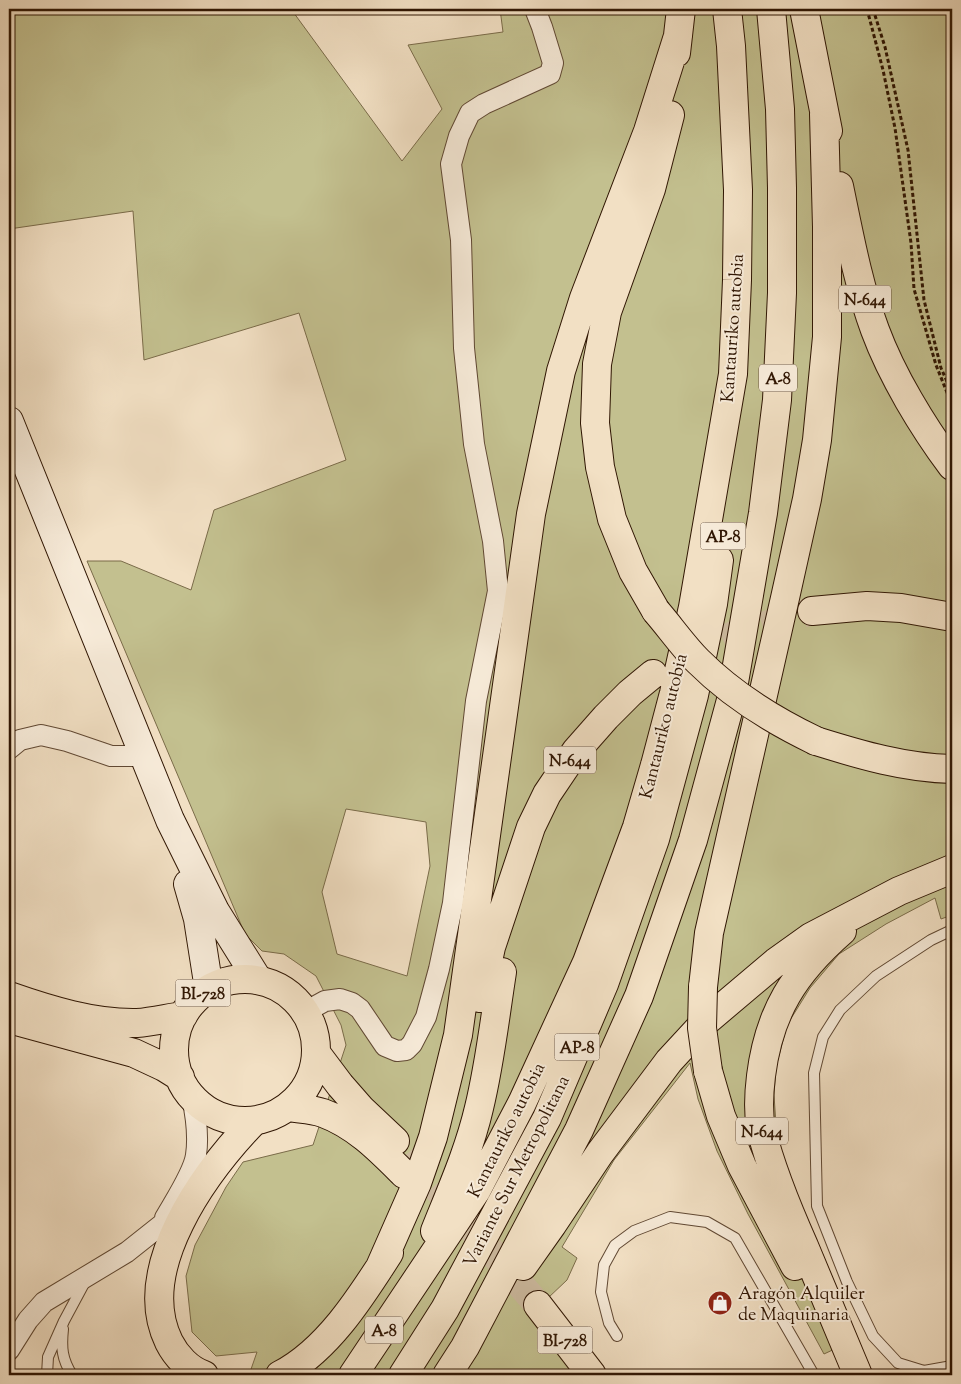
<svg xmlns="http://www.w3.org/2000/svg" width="961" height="1384" font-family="'Sorts Mill Goudy',serif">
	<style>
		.green { fill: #c3c08f; stroke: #7a6b49; fill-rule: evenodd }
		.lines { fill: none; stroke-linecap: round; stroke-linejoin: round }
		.primary-tunnel { stroke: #cbb89d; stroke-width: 28; stroke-dasharray: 28 14; stroke-linecap: butt }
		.highway-tunnel { stroke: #cbb89d; stroke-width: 28; stroke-dasharray: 28 14; stroke-linecap: butt }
		.lane-casing { stroke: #604833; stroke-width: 12 }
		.street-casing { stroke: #604833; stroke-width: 22 }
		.secondary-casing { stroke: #301603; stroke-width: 30 }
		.primary-casing { stroke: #301603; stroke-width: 30 }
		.highway-casing { stroke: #301603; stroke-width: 30 }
		.path { stroke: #301603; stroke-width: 3; stroke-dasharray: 4 2.5; stroke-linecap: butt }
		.lane { stroke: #f7ebd9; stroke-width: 10 }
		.street { stroke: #f7ebd9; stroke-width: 20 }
		.secondary { stroke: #f7ebd9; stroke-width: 28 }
		.primary { stroke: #f2e0c4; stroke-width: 28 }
		.highway { stroke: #f2e0c4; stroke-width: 28 }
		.highway-bridge-casing { stroke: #301603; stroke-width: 30; stroke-linecap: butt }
		.highway-bridge { stroke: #f2e0c4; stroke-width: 28 }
		.labels { text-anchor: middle; stroke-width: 4; stroke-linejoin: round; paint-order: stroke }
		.shield { fill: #f7ebd9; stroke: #6c5643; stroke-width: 1 }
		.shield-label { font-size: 16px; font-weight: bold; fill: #301603 }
		.street-label { font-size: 18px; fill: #301603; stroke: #f7ebd9 }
		.poi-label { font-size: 18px; fill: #301603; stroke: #f7ebd9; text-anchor: start }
	</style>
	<rect width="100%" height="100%" fill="#f2e0c4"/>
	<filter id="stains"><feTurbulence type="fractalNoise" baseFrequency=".004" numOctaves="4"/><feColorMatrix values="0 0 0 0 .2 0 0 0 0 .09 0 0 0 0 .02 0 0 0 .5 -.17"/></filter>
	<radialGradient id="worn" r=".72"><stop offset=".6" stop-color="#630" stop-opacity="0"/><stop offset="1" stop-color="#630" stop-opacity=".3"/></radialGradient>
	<!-- green -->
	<path class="green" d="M9,9H291L402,161L442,109L408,45L503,32L500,9H952V915L941,919L935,898L886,924L839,954L810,988L787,1025L776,1067L774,1095L777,1140L808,1224L856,1339L824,1354L748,1214L717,1151L698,1099L690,1063L614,1160L562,1247L577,1258L567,1280L548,1298L603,1375H249L257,1352L216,1356L192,1332L186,1276L195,1245L226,1187L243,1162L313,1145L346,1045L341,1025L316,976L284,954L262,951L245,934L87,561H121L191,590L214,510L346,460L299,313L144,360L133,211L9,229ZM346,809L426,822L430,866L407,976L337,954L322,892Z"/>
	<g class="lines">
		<!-- primary-tunnel -->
		<path class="primary-tunnel" d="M407,1154L538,1305"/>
		<!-- highway-tunnel -->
		<path class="highway-tunnel" d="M685,658L735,634L812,611"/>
		<defs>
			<path id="lane" d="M952,930L931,940L876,976L840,1010L823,1037L814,1073L817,1206L847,1282L873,1336L898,1363L924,1371L952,1366
				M63,1329C61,1348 62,1359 72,1375
				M617,1336L609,1323L601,1292L604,1265L615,1245L634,1231L670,1217L707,1222L735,1238L814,1375
				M47,1375L48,1357L64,1321L86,1280"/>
			<path id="street" d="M9,749L20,740L41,735L67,741L111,756H143
				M305,1012L325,1001L340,999L352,1003L360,1009L385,1046L397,1051L406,1050L412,1044L426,1017L439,969L453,903L476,701L498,591L493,541L474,444L464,348L461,240L451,164L459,136L470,113L484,104L550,74L553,63L542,27L535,9
				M165,1218C174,1202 194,1172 196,1155C199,1135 196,1116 192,1097
				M9,1350L28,1320L44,1302L127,1252L185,1206"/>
			<path id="secondary" d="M9,421L170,820L215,911L258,980
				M188,884L198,919L209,989"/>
			<path id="primary" d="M174 1050a71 71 0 1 1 142 0a71 71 0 1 1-142 0Z
				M9,996C49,1010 94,1024 137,1023C152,1022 168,1018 183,1016
				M9,1019L134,1053L164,1067L180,1077
				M316,1053L340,1085L361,1109L395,1141
				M288,1107C299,1109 312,1109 323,1113C356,1125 380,1150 404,1174
				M538,1305L592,1375"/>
			<path id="highway" d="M804,9L828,131
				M676,53L681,9
				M839,186C849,234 858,284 875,330C892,376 923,427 952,466
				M656,611L633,571L612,519L600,467L595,423L597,364L607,312L651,189L670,115
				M812,611L867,606L901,608L952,617
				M816,741C861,755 905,768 952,769
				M842,931C794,973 769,1012 761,1076C759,1092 758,1112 761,1129C771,1169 787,1208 804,1246C822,1289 840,1332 858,1375
				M703,987L709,933L785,598L807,499L817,440L827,337V227L824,114
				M480,998L491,947L531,827L547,794L576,751L606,717L630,693L653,674
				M708,1071L721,1116L742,1166L795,1266
				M435,1231C451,1191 469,1151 479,1108C490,1063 495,1017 502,972
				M523,1266L552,1225L600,1153L669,1061L705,1022L776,962L811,937L899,891L952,869
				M380,1267L417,1183L433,1137L458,1035L531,514L561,371L584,298L648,131L678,36
				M204,1375C189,1370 176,1356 169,1342C133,1269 205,1172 254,1121
				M280,1375C327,1351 361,1297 389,1253
				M353,1375L476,1191L522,1103L587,962L637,827L655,765L674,693L693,607L733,374L737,280L738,190L731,46L727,9
				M403,1375L445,1309L547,1118L604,984L655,839L694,695L713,604L719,560
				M447,1375L465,1347L579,1130L639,996L693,840L731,700L763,513L777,400L782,293V188L780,109L771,9"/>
		</defs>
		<!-- lane casing -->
		<use href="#lane" class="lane-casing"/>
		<!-- street casing -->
		<use href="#street" class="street-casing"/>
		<!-- secondary casing -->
		<use href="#secondary" class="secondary-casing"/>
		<!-- primary casing -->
		<use href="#primary" class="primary-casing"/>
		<!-- highway casing -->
		<use href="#highway" class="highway-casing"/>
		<!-- path -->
		<path class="path" d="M867,9L883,70L895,128L911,243L914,289L936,365L952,405
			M873,9L885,47L908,150L924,300L941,368L952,393"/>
		<!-- lane -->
		<use href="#lane" class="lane"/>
		<!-- street -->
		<use href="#street" class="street"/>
		<!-- secondary -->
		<use href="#secondary" class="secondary"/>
		<!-- primary -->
		<use href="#primary" class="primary"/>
		<!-- highway -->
		<use href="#highway" class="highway"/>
		<defs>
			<path id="highway-bridge" d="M656,611C670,627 683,646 698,661C732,695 772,720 816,741
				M703,987L702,1028L708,1071"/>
		</defs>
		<!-- highway-bridge casing -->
		<use href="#highway-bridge" class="highway-bridge-casing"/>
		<!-- highway-bridge -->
		<use href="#highway-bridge" class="highway-bridge"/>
	</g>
	<!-- icons -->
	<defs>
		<symbol id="shop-disc" viewBox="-11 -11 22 22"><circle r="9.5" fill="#8f2418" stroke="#f7ebd9"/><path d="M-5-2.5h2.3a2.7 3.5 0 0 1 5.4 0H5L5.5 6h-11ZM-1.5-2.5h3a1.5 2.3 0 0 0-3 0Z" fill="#fff"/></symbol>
	</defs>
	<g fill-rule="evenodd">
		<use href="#shop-disc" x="706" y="1289" width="28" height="28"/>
	</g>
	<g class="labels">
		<!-- shield labels -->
		<g class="shield">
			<rect x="839" y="285.5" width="52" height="27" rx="4"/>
			<rect x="759" y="364.5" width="38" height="27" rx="4"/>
			<rect x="700.5" y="522.5" width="45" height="27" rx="4"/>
			<rect x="544" y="746.5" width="52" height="27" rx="4"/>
			<rect x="175.5" y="979.5" width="55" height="27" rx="4"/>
			<rect x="554.5" y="1033.5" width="45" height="27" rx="4"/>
			<rect x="736" y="1117.5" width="52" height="27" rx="4"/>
			<rect x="365" y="1316.5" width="38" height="27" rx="4"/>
			<rect x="537.5" y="1326.5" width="55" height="27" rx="4"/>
		</g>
		<g class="shield-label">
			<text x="865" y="305">N-644</text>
			<text x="778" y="384">A-8</text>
			<text x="723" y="542">AP-8</text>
			<text x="570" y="766">N-644</text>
			<text x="203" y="999">BI-728</text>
			<text x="577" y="1053">AP-8</text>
			<text x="762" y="1137">N-644</text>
			<text x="384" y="1336">A-8</text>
			<text x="565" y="1346">BI-728</text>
		</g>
		<!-- street labels -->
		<g class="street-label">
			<text transform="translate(732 328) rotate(-86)" y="6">Kantauriko autobia</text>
			<text transform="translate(663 726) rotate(-76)" y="6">Kantauriko autobia</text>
			<text transform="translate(506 1130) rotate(-63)" y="6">Kantauriko autobia</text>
			<text transform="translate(516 1171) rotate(-63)" y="6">Variante Sur Metropolitana</text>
		</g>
		<!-- poi labels -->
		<g class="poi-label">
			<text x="738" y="1299">Aragón Alquiler<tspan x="738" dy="21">de Maquinaria</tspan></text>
		</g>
	</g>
	<!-- margin -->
	<rect width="961" height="1384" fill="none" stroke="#f2e0c4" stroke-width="30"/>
	<rect x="10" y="10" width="941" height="1364" fill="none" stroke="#301603" stroke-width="2.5"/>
	<rect x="15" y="15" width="931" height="1354" fill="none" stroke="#301603"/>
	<rect width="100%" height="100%" filter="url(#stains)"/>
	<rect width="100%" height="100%" fill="url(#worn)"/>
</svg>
